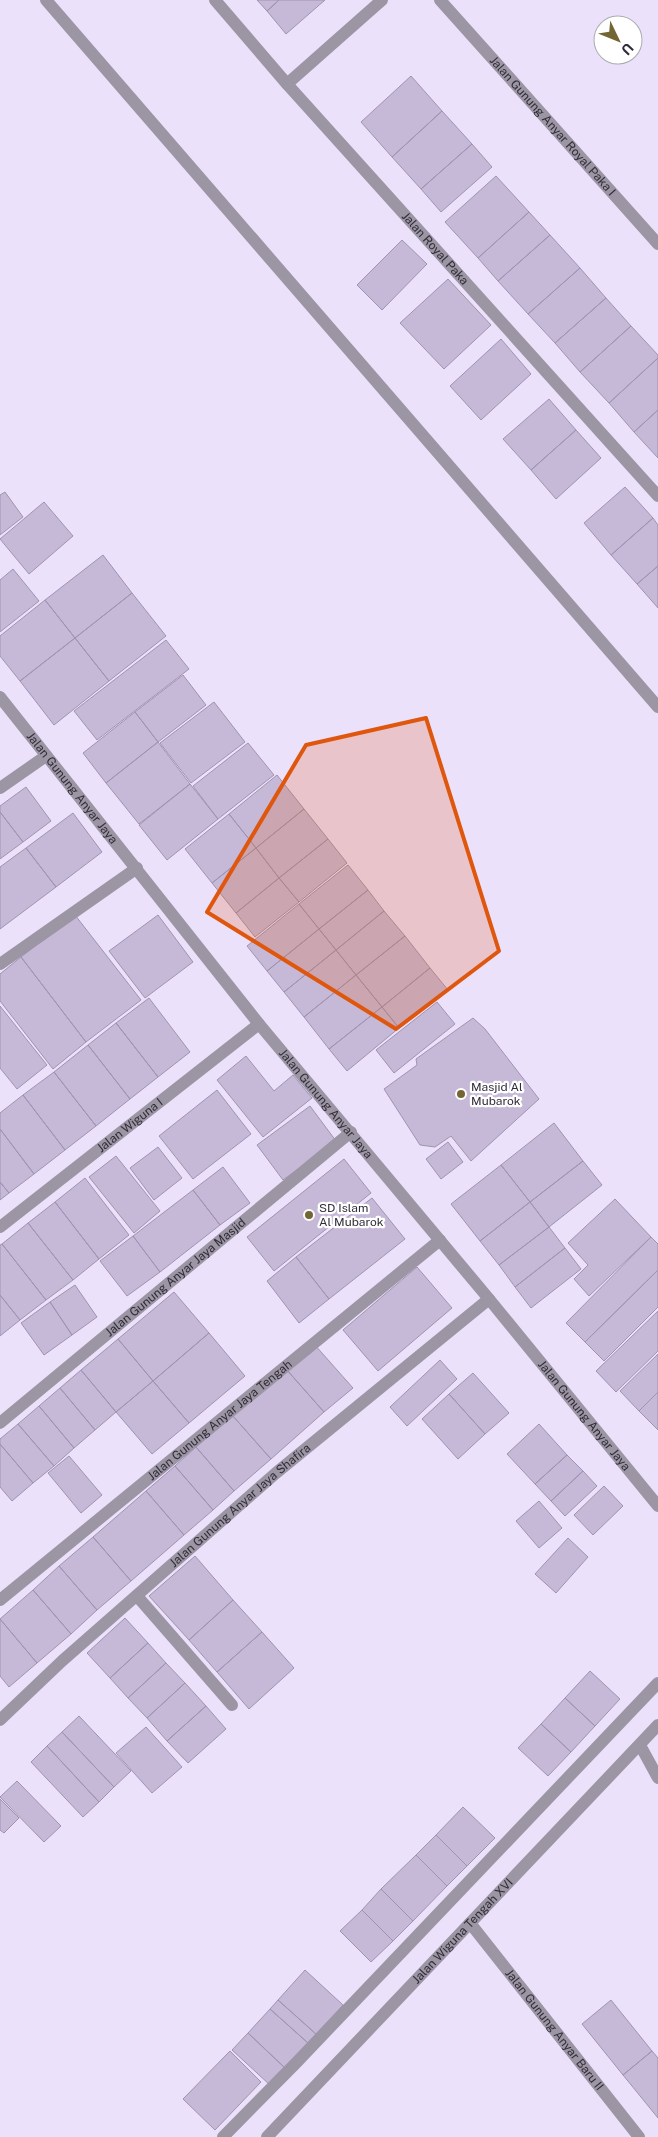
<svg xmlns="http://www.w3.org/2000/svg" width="658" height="2137" font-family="'Public Sans',sans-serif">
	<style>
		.building { fill: #c6b9d8; stroke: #a093b1 }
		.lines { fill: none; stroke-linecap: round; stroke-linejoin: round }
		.street { stroke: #9c96a4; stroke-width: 12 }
		.marked { fill: #df570e; fill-opacity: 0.2; stroke: #df570e; stroke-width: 4; stroke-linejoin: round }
		.poi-dot { fill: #736633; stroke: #fff; stroke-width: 2 }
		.labels { text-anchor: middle; stroke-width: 4.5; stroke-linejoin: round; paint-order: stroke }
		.street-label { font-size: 12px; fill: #312c38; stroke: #fff }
		.poi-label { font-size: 12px; fill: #312c38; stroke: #fff; text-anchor: start }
	</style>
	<rect width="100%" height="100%" fill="#ece1fb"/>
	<!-- building -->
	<path class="building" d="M257,0H279L267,11Z
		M279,0H325L286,34L267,11Z
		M411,76L442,111L392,157L361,122Z
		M442,111L472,144L421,189L392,157Z
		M472,144L492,167L441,212L421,189Z
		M496,176L529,212L478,258L445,222Z
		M529,212L550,235L498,281L478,258Z
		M550,235L580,268L528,314L498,281Z
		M402,240L427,264L382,310L357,285Z
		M580,268L606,298L555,343L528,314Z
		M448,279L491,325L444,369L400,323Z
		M606,298L631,326L580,372L555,343Z
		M631,326L658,355V358L609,403L580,372Z
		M501,339L531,374L481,420L450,386Z
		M658,358V410L634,432L609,403Z
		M549,399L576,430L531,470L503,439Z
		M658,410V458L634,432Z
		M576,430L601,458L556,499L531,470Z
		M625,487L653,518L611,555L584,523Z
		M5,492L23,517L0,535V495Z
		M44,502L73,536L29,574L0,539Z
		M653,518L658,525V566L637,584L611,555Z
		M103,555L132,593L75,638L45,600Z
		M658,566V608L637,584Z
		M13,569L39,601L0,632V580Z
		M132,593L166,636L109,681L75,638Z
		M45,600L75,638L20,681L0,656V636Z
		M75,638L109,681L54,725L20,681Z
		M166,640L189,669L97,740L74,711Z
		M183,675L206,705L158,742L135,712Z
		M214,702L245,742L191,783L160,743Z
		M135,712L158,742L106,783L83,753Z
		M158,742L190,784L139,824L106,783Z
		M248,743L274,775L218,819L193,786Z
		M277,775L304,809L256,848L229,814Z
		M190,784L218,819L167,860L139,825Z
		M26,787L51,821L23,842L0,812V806Z
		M304,809L328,839L279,878L256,848Z
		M0,812L23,842L0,859Z
		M73,813L102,852L56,887L26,848Z
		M229,814L256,848L212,883L185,849Z
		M328,839L347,863L299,902L279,878Z
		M26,848L56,887L0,929V867Z
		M256,848L279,878L236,913L212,883Z
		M348,865L368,890L319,929L299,904Z
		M279,878L299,902L255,937L236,913Z
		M368,890L384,911L336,950L319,929Z
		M299,904L319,929L267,971L247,946Z
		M384,911L405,936L356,975L336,950Z
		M75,915L141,1000L86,1042L21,957Z
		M158,915L193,962L145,998L109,951Z
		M319,929L336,950L284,992L267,971Z
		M405,936L430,968L382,1007L356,975Z
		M336,950L356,975L304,1017L284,992Z
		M21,957L86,1042L53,1069L0,1001V974Z
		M430,968L448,990L399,1028L382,1007Z
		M356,975L382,1007L329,1049L304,1017Z
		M149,998L190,1052L158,1077L116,1023Z
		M437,1002L455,1024L394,1073L376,1050Z
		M0,1006L47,1065L17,1089L0,1068Z
		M382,1007L399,1028L347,1071L329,1049Z
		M473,1018L485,1029L539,1099L471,1161L451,1136L435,1147L420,1145L384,1089L417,1065L416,1059Z
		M116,1023L158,1077L130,1099L88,1045Z
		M88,1045L130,1099L96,1126L54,1072Z
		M246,1056L274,1091L293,1075L312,1098L263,1137L217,1080Z
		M54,1072L96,1126L65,1150L23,1095Z
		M217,1090L251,1134L193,1179L159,1136Z
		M23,1095L65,1150L34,1174L0,1129V1113Z
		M310,1106L336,1141L283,1180L257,1145Z
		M554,1123L583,1161L530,1202L501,1165Z
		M0,1129L34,1174L9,1193L0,1182Z
		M448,1142L463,1162L441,1179L426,1159Z
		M158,1147L182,1178L154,1200L130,1168Z
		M116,1156L160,1211L134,1233L89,1177Z
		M344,1159L371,1193L274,1271L247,1237Z
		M583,1161L602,1185L549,1227L530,1202Z
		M501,1165L530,1202L480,1241L451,1204Z
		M223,1167L250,1203L220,1225L193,1190Z
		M85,1178L129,1235L99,1259L55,1202Z
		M0,1182L9,1193L0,1200Z
		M193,1190L220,1225L160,1272L133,1236Z
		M372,1198L405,1239L329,1299L296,1257Z
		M615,1199L651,1237L589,1296L574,1279L588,1265L568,1243Z
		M55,1202L99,1259L73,1280L28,1223Z
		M530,1202L549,1227L499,1265L480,1241Z
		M28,1223L73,1280L46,1300L2,1244Z
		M549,1227L565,1248L515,1287L499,1265Z
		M133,1236L160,1272L127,1296L100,1261Z
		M651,1237L658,1244V1270L585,1342L566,1323Z
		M2,1244L46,1300L20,1320L0,1295V1245Z
		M565,1248L581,1269L531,1308L515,1287Z
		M296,1257L329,1299L299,1323L267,1281Z
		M417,1267L452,1308L378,1371L343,1330Z
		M658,1270V1307L604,1361L585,1342Z
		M75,1285L97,1317L72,1335L50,1302Z
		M174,1292L209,1333L153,1381L118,1339Z
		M0,1295L20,1320L0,1336Z
		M50,1302L72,1335L44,1355L21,1323Z
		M658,1311V1351L616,1392L596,1371Z
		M209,1333L245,1376L189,1423L153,1381Z
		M118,1339L153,1381L116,1412L81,1370Z
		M314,1344L353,1388L324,1412L286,1369Z
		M658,1354V1392L639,1411L620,1391Z
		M440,1360L457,1379L407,1426L390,1407Z
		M286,1369L324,1412L271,1459L232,1415Z
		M81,1370L116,1412L95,1430L60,1388Z
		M473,1373L509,1413L485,1434L449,1394Z
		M153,1381L189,1423L152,1454L116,1412Z
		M60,1388L95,1430L74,1448L39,1406Z
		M658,1392V1430L639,1411Z
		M449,1394L485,1434L458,1459L422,1419Z
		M39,1406L74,1448L54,1466L18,1424Z
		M232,1415L271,1459L234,1491L196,1447Z
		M18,1424L54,1466L33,1483L0,1444V1439Z
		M539,1424L567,1455L535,1484L507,1454Z
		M0,1444L33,1483L12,1501L0,1487Z
		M196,1447L234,1491L213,1510L175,1466Z
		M567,1455L583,1471L551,1501L535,1484Z
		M69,1456L102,1495L81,1513L48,1473Z
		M175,1466L213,1510L184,1535L146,1491Z
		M583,1471L597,1486L565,1516L551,1501Z
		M604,1486L623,1506L593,1535L574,1515Z
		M146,1491L184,1535L131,1581L93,1537Z
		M539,1501L562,1528L539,1548L516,1521Z
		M93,1537L131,1581L97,1610L59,1566Z
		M568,1538L588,1557L556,1593L535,1574Z
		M195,1556L233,1600L189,1640L149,1596Z
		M59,1566L97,1610L71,1634L33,1590Z
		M33,1590L71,1634L37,1663L0,1619Z
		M233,1600L262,1632L217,1672L189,1640Z
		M125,1618L148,1643L110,1678L87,1653Z
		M0,1619L37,1663L9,1687L0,1676Z
		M262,1632L294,1668L249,1709L217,1672Z
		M148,1643L166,1663L128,1698L110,1678Z
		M166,1663L185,1683L147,1718L128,1698Z
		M590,1671L620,1699L595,1726L565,1698Z
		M185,1683L206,1706L167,1741L147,1718Z
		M565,1698L595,1726L571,1752L541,1724Z
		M206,1706L226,1729L188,1763L167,1741Z
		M79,1716L131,1771L114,1787L62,1732Z
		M541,1724L571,1752L548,1776L518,1748Z
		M146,1727L182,1767L152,1793L116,1753Z
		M62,1732L114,1787L99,1802L47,1746Z
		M47,1746L99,1802L83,1817L31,1762Z
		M17,1781L61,1826L44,1842L0,1797Z
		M0,1799L19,1818L4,1833L0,1830Z
		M463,1807L495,1838L467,1866L436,1835Z
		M436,1835L467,1866L447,1886L416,1855Z
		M416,1855L447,1886L413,1921L381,1889Z
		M381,1889L413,1921L393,1941L362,1910Z
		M362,1910L393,1941L371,1962L340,1931Z
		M305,1970L343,2005L316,2034L278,2000Z
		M278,2000L316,2034L308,2043L270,2009Z
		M611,2000L652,2051L623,2075L582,2024Z
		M270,2009L308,2043L285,2068L248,2033Z
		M248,2033L285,2068L270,2085L232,2050Z
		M230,2051L261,2082L215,2130L183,2099Z
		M652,2051L658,2058V2118L623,2075Z"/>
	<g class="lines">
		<!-- street -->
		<g class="street">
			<path d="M46,0L658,707"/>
			<path id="s1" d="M215,0L287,84L658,496"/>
			<path id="s2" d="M440,0L658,244"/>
			<path d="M287,84L382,0"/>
			<path id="s3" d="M0,697L259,1024L489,1299L658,1506"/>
			<path d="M0,788L46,756"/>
			<path d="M0,964L137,868"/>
			<path id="s4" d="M0,1227L259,1024"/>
			<path id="s5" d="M0,1423L351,1132"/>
			<path d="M137,1596L232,1705"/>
			<path id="s6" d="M0,1600L440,1240"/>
			<path id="s7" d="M0,1720L62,1661L276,1473L489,1299"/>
			<path d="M640,1745L658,1778"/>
			<path id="s8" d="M470,1923L639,2137"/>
			<path d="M223,2137L296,2063L658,1683"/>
			<path id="s9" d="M267,2137L658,1725"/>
		</g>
	</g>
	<!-- marked area -->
	<path class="marked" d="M426,718L499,951L396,1029L207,912L306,745Z"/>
	<!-- markers -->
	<g class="poi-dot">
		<circle cx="461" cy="1094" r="5"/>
		<circle cx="309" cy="1215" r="5"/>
	</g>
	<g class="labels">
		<!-- street labels -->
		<g class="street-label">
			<text dy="4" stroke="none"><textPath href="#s2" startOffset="169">Jalan Gunung Anyar Royal Paka I</textPath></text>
			<text dy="4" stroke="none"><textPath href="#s1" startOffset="332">Jalan Royal Paka</textPath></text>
			<text dy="4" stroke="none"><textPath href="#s3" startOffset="116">Jalan Gunung Anyar Jaya</textPath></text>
			<text dy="4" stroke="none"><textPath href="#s3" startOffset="521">Jalan Gunung Anyar Jaya</textPath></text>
			<text dy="4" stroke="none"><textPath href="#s4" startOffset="165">Jalan Wiguna I</textPath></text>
			<text dy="4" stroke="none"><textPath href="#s5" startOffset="228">Jalan Gunung Anyar Jaya Masjid</textPath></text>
			<text dy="4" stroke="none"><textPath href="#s3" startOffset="926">Jalan Gunung Anyar Jaya</textPath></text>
			<text dy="4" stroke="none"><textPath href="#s6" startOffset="284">Jalan Gunung Anyar Jaya Tengah</textPath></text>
			<text dy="4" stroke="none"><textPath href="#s7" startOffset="322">Jalan Gunung Anyar Jaya Shafira</textPath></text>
			<text dy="4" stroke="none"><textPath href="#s9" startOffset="284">Jalan Wiguna Tengah XVI</textPath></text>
			<text dy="4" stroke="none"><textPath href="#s8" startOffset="136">Jalan Gunung Anyar Baru II</textPath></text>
		</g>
		<!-- poi labels -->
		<g class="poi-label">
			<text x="471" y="1091">Masjid Al<tspan x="471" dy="14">Mubarok</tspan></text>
			<text x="319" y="1212">SD Islam<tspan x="319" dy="14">Al Mubarok</tspan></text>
		</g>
	</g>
	<!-- north arrow -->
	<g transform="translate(618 40) rotate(133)"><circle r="24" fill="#ffffff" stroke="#adabaf"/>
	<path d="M0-4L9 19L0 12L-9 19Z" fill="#736633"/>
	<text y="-8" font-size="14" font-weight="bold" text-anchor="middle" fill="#312c38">U</text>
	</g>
</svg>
